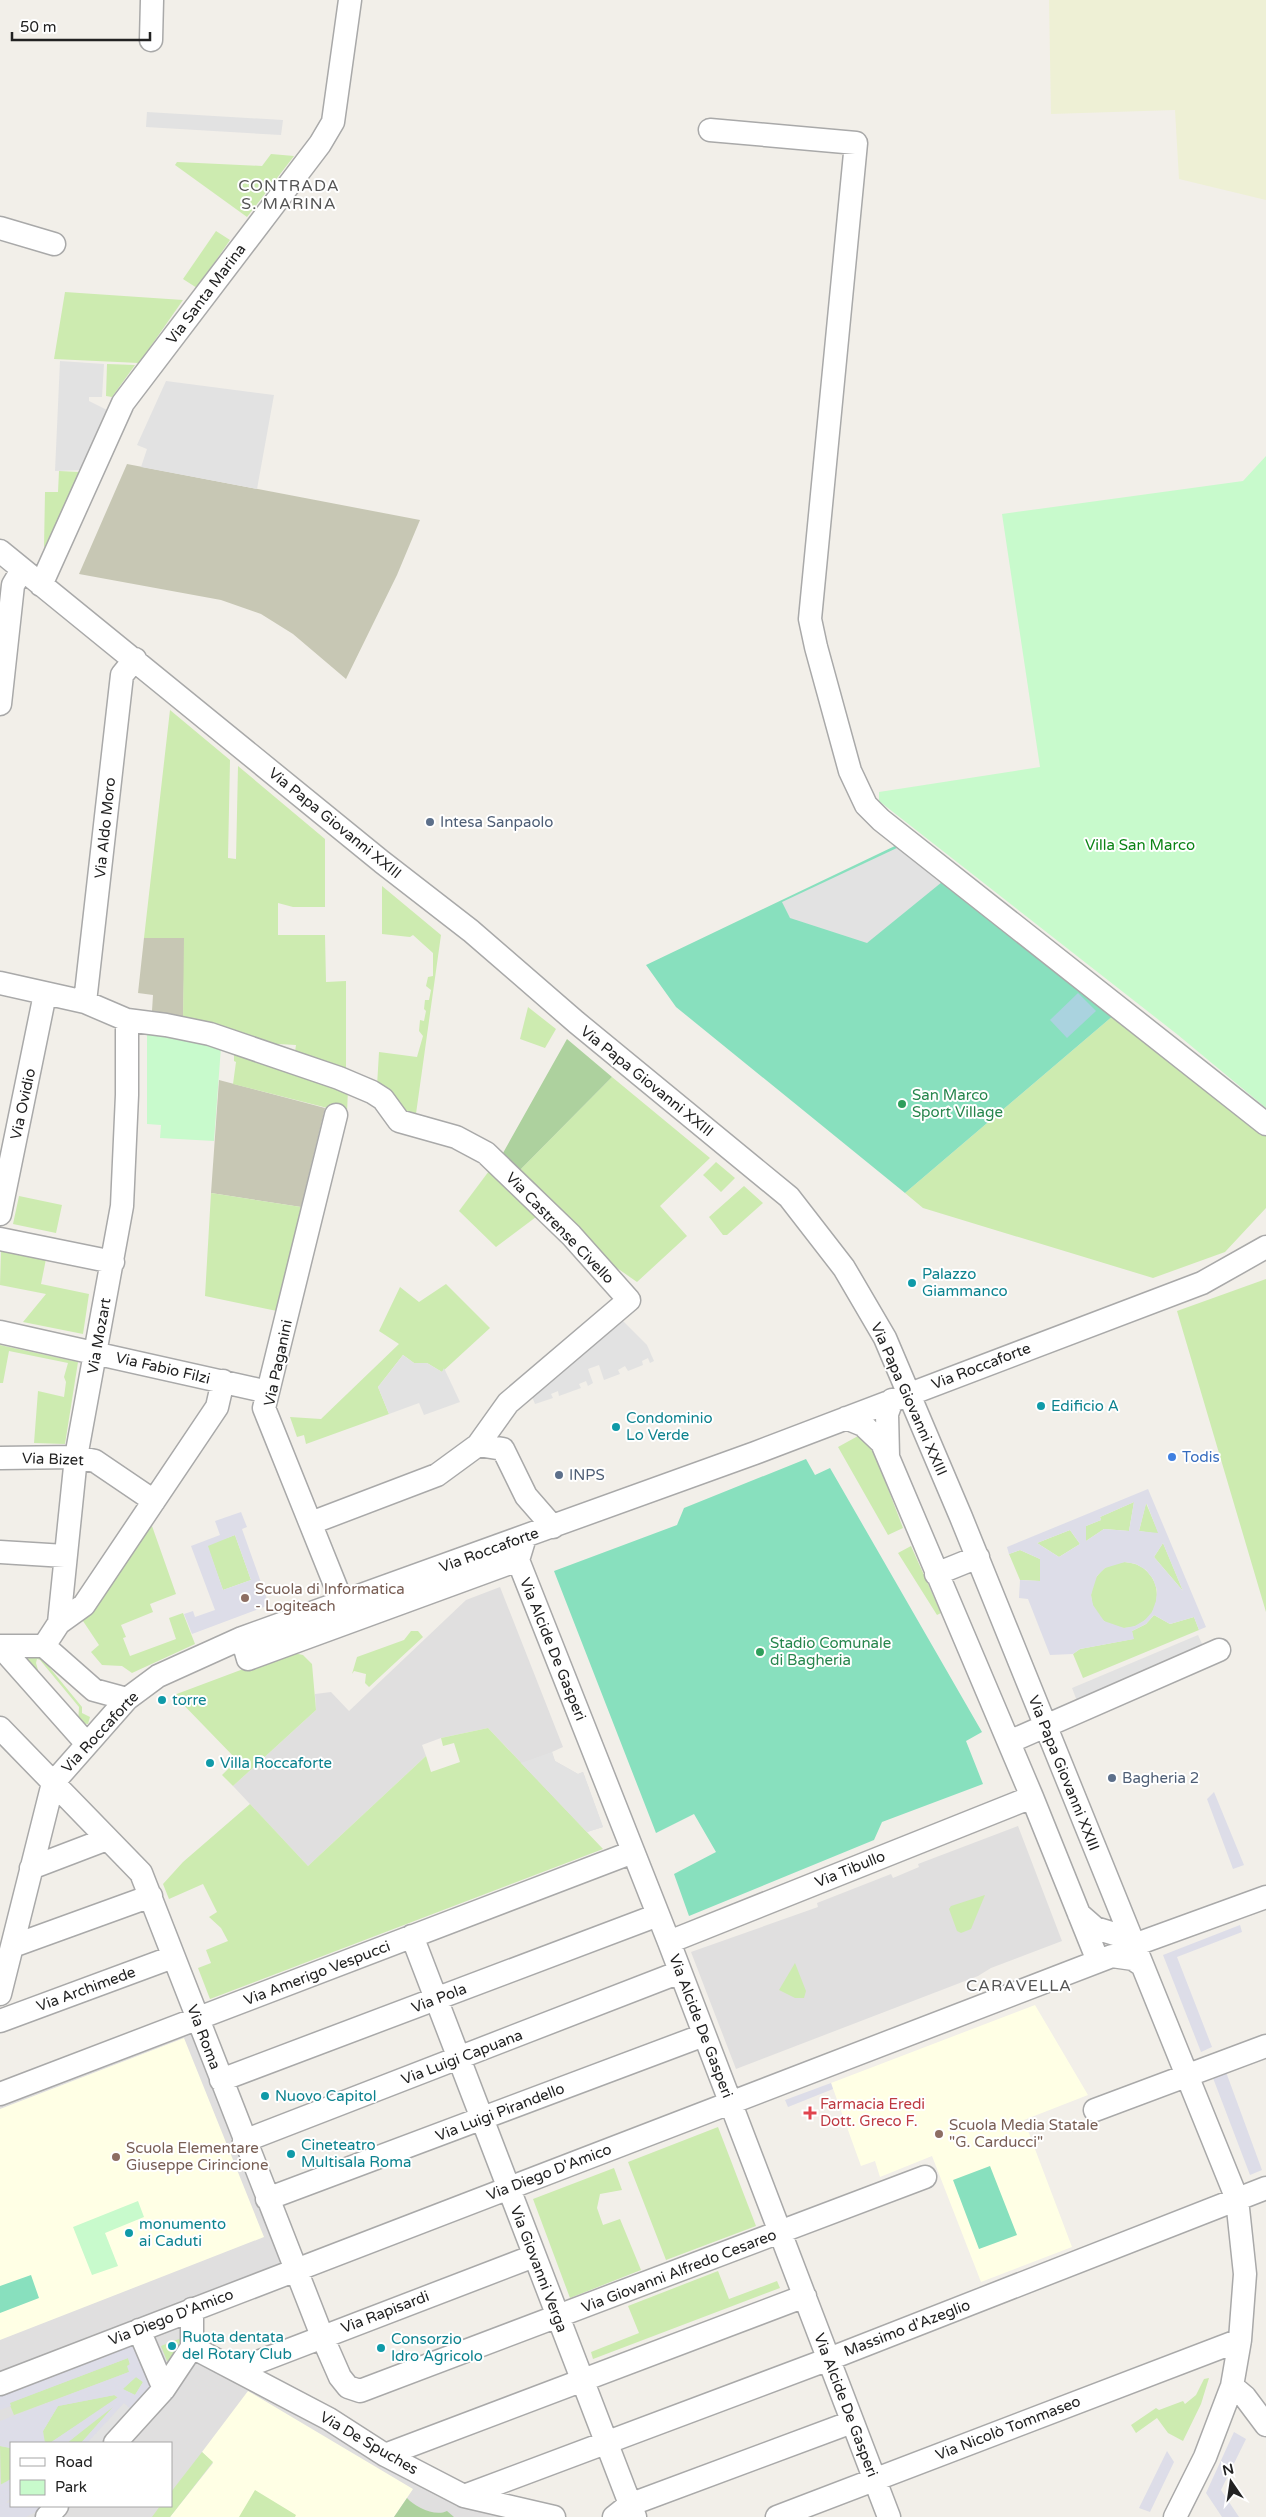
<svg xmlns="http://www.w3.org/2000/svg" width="1266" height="2517" font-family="'Varela Round',sans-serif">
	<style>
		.residential { fill: #e0dfdf; fill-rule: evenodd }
		.education { fill: #ffffe5 }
		.construction { fill: #c7c7b4 }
		.farmland { fill: #eef0d5 }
		.grass { fill: #cdebb0 }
		.forest { fill: #add19e }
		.park { fill: #c8facc }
		.pitch { fill: #88e0be }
		.parking { fill: #e2e2e2 }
		.plaza { fill: #dddde8; fill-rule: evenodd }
		.water { fill: #aad3df }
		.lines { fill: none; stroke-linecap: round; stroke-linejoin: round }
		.minor-casing { stroke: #a9a9a9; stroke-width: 25 }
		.minor { stroke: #fff; stroke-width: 22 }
		.service-dot { fill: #5c6f8a; stroke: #fff; stroke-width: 2 }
		.leisure-dot { fill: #2e9e5b; stroke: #fff; stroke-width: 2 }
		.culture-dot { fill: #0f9aa8; stroke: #fff; stroke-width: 2 }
		.shop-dot { fill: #3f7fe0; stroke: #fff; stroke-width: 2 }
		.education-dot { fill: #8d6e63; stroke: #fff; stroke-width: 2 }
		.health-dot { fill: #e0444e; stroke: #fff; stroke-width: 2 }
		.labels { text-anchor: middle; stroke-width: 4; stroke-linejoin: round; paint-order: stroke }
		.street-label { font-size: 15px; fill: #222; stroke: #fff }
		.service-label { font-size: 15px; fill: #4e5e75; stroke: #fff; text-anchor: start }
		.park-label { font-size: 15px; fill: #0c8416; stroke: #fff }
		.leisure-label { font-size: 15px; fill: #27864d; stroke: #fff; text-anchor: start }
		.culture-label { font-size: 15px; fill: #0d838f; stroke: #fff; text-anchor: start }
		.shop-label { font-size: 15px; fill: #366cbe; stroke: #fff; text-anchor: start }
		.education-label { font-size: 15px; fill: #785e54; stroke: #fff; text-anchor: start }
		.health-label { font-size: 15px; fill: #be3a42; stroke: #fff; text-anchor: start }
		.neighbourhood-label { font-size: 16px; letter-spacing: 1px; fill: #555; stroke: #fff }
	</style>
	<rect width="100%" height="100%" fill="#f2efe9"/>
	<!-- residential -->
	<path class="residential" d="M500,1587L563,1747L552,1752L555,1761L578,1774L583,1772L603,1827L587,1832L488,1728L441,1738L422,1745L426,1756L308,1866L233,1786L316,1710L315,1694L331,1692L349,1711L466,1600Z
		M1018,1826L1062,1941L991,1968L978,1976L736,2069L691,1952L818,1907L817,1903L891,1874L893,1878L919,1867L918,1864Z
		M194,2026L288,2268L195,2303L210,2351L372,2453L529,2517H0V2099ZM11,2443H171V2506H11Z"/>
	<!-- education -->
	<path class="education" d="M1035,2005L1088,2095L1024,2120L1072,2247L981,2282L932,2156L880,2177L875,2161L861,2166L831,2083Z
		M184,2038L264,2237L0,2340V2109Z
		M248,2391L413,2489L394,2517H170L213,2463L202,2452Z"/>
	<!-- construction -->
	<path class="construction" d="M127,464L420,520L397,575L346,679L293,634L261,614L221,600L79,574Z
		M144,938H185L183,1019L152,1011L153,995L138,993Z
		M219,1080L325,1108L301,1207L211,1193Z"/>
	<!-- farmland -->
	<path class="farmland" d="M1049,0H1266V200L1179,179L1175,110L1051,114Z"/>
	<!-- grass -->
	<path class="grass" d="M271,154L294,156L247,217L175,165L177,162L262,166Z
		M216,231L230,240L197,288L183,279Z
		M65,292L183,300L139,363L54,359Z
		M107,364L135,365L112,397L106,396Z
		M59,471L79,472L78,480L44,548L45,492H58Z
		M170,710L230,760L228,858L236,859L238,766L325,839V907H293L278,903V935H325L326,982L346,981V1074L294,1058L296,1045L278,1044V1053L183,1019L184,938H144Z
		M382,886L441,935L415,1121L377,1086L379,1052L417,1057L423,1036L419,1031L420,1020L424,1021L426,1011L424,1009L425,1000H429L431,990L426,986L428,977L433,976V953L413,935L410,937L382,934Z
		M528,1007L556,1029L545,1048L520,1039Z
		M1114,1015L1266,1135V1208L1225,1252L1153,1278L923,1208L905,1193Z
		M234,1053L348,1089L347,1113L233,1084L236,1062L234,1061Z
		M612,1077L710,1158L660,1206L687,1236L637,1282L604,1259L519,1171Z
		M716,1162L735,1178L721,1192L703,1175Z
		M489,1171L536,1217L496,1247L459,1211Z
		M744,1186L763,1203L727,1235H723L709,1217Z
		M211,1193L301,1207L277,1311L205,1296Z
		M19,1196L62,1205L56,1233L13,1224Z
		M1,1250L46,1259L41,1284L89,1294L83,1334L23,1322L46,1294L0,1285Z
		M1266,1279V1612L1177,1311Z
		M446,1284L490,1328L442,1372L427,1363H414L403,1355L378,1387L389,1414L306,1444L304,1435L297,1437L290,1417L321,1419L399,1344L379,1331L400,1287L419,1302Z
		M0,1345L78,1362L65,1444L34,1443L38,1391L64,1397L66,1382L64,1377L68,1363L9,1351L3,1383H0Z
		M858,1436L870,1447L876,1457L903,1528L888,1535L838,1447Z
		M1134,1502L1129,1531L1104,1529L1086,1541V1526L1101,1520L1100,1517Z
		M1146,1503L1159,1534L1139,1531Z
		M152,1526L176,1594L150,1604L153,1612L121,1625L126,1637L123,1638L130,1656L176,1639L169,1618L183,1613L195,1644L132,1673L122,1666L102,1665L91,1652L99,1645L79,1615L145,1528Z
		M1070,1530L1080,1544L1059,1557L1037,1543Z
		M235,1535L251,1580L223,1590L207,1545Z
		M1163,1543L1183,1591L1154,1557Z
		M911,1546L941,1613L937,1615L898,1553Z
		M1020,1550L1040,1559V1581L1020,1580L1009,1554Z
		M1091 1595a33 33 0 1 1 66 0a33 33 0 1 1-66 0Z
		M1154,1615L1170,1624L1194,1617L1199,1630L1083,1678L1073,1654L1080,1649L1133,1639L1132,1631L1146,1624Z
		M411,1631H418L423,1637L369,1687L365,1683L366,1674L354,1671L352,1674L357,1657L404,1640Z
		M36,1651L82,1707V1713L90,1717L88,1724L78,1723L79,1707L40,1660L37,1659L36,1663L38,1670L32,1673L25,1660L26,1656Z
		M289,1652L303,1655L312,1664L316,1710L233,1786L222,1775L237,1760L174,1695Z
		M488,1728L603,1849L210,1999L198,1968L211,1963L206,1950L228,1941L221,1928L209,1917L217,1912L203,1884L169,1899L163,1884L183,1862L250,1804L308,1866L426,1756L431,1772L460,1762L454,1743L443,1746L441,1738Z
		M985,1895L971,1929L961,1933L957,1931L949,1909L951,1906Z
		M795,1963L806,1991L804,1998H795L779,1990Z
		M718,2127L756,2226L666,2260L628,2162Z
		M614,2168L622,2190L600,2194L597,2208L603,2225L620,2219L641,2270L570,2298L533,2199Z
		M718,2271L729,2299L777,2281L780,2288L593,2359L591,2352L639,2333L628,2306Z
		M184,2337L170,2360L167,2361L161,2346Z
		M128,2358L130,2365L129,2372L14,2415L9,2403Z
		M136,2377L143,2382L135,2395L122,2389Z
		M1209,2378L1201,2404L1183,2441L1168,2433L1157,2418L1136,2433L1131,2425L1156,2408L1159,2410L1183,2401L1185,2404L1196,2395L1204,2379Z
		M114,2395L118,2398L50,2443L43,2441V2431L58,2406Z
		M114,2406L81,2443H67L109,2408Z
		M0,2446L11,2448V2479L1,2486Z
		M202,2452L213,2462L170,2517H152L160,2506H171V2492Z
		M255,2490L296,2515L295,2517H239Z"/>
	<!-- forest -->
	<path class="forest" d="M567,1039L612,1077L519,1171L503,1153Z
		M407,2498C415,2507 435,2517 447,2511L454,2517H394Z"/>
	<!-- park -->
	<path class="park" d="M1266,456V1108L1178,1035L879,801V792L1040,767L1002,514L1243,481Z
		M147,1034L221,1047L214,1141L160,1138L161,1125L147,1124Z
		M138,2201L144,2217L105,2233L118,2266L92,2275L73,2227Z"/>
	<!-- pitch -->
	<path class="pitch" d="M899,844L1114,1015L905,1193L676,1007L646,965Z
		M806,1459L815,1475L830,1468L982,1732L966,1741L983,1784L882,1822L874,1840L689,1916L674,1874L716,1852L694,1814L656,1833L554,1571L677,1525L684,1508Z
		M990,2166L1017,2235L979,2249L953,2180Z
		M31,2275L39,2298L0,2313V2286Z"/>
	<!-- parking -->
	<path class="parking" d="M147,112L283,120L281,135L146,127Z
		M60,361L104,364L102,397H89V401L111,412L85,470L55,471Z
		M166,381L274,395L257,489L141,467L147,449L137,445Z
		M899,847L942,882L867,943L790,918L782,902Z
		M623,1321L647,1345L654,1361L650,1363L648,1358L642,1361L643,1365L628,1371L625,1366L618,1370L620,1374L604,1380L599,1365L588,1369L593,1383L588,1386L586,1381L579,1384L581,1388L559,1396L558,1391L551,1394L553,1398L535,1404L530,1392Z
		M403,1355L414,1363H427L442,1372L444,1368L460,1402L424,1415L419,1403L389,1414L378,1387Z
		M1198,1635L1204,1648L1077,1701L1072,1688Z
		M552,1752L555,1761L578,1774L583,1772L603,1827L587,1832L521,1763Z
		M124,2403L134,2412L105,2443H87Z"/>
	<!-- plaza -->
	<path class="plaza" d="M1148,1489L1206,1627L1199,1630L1194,1617L1170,1624L1154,1615L1146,1624L1132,1631L1134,1639L1080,1649L1073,1654L1050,1655L1028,1599L1019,1598L1020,1580L1040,1581V1559L1020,1550L1009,1554L1007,1547ZM1134,1502L1129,1531L1104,1529L1086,1541V1526L1101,1520L1100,1517ZM1146,1504H1147L1158,1533L1139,1531ZM1070,1530L1080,1544L1059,1557L1037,1543ZM1163,1543L1183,1591L1154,1557ZM1125,1562L1136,1564L1146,1570L1153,1579L1157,1590L1156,1601L1152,1612L1145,1620L1135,1626L1124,1628L1104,1621L1093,1605L1091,1595L1097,1576L1105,1568Z
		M241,1512L247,1527L242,1529L269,1605L192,1634L184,1614L193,1611L195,1617L215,1610L191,1546L220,1535L215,1521ZM235,1535L251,1580L223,1590L208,1546Z
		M1214,1792L1244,1865L1233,1869L1207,1799Z
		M1240,1925L1242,1932L1177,1957L1212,2047L1201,2052L1163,1955Z
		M1226,2072L1262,2170L1250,2175L1213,2078Z
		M831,2083L833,2089L788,2107L785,2100Z
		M134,2340L156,2384L134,2412L124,2403L87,2443H81L113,2407L67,2443H50L118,2397L115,2395L58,2406L43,2431L45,2443H11L10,2448L0,2446V2421L129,2372L127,2366L130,2364L128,2358L10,2403L11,2406L0,2410V2392ZM136,2377L143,2382L135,2395L123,2389Z
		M1234,2432L1246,2439L1221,2490L1239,2517H1222L1206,2493Z
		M1167,2451L1174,2462L1150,2512L1139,2508Z
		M11,2479V2497L6,2503L11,2502V2506L46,2507L26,2517H0V2485Z"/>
	<!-- water -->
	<path class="water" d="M1078,993L1096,1011L1067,1038L1050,1020Z"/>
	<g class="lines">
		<defs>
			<path id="minor" d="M151,40L152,0
				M710,130L856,143L810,619L816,647L850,771L866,805L881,820L1266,1124
				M0,228L54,244
				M0,551L382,862L471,931L576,1022L789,1197L844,1268L885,1338L961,1517L1237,2199L1245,2274L1240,2340L1232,2386L1205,2457L1175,2517
				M41,585L123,403L320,144L333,122L350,0
				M0,704L13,585L22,570
				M0,983L85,1002L127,1020L166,1025L210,1034L339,1078L372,1092L383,1099L399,1121L456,1137L486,1153L571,1235L629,1300L508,1403L478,1445L437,1475L311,1523
				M85,1002L122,675L135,659
				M336,1115L264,1408L342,1602
				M0,1214L45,994
				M0,1239L113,1262
				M0,1332L268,1392
				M846,1418L863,1425L882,1443L1032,1797L1098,1961
				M478,1445L503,1449L526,1496L553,1527
				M888,1456L887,1414L892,1400
				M0,1458L76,1457L95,1461L154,1501
				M525,1537L518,1560L669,1942L889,2517
				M0,1552L65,1556
				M936,1574L978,1557
				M59,1623L84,1605L217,1407L223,1381
				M242,1638L248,1659L518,1560
				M0,1646H44L94,1690L127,1699
				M0,1646L87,1744
				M44,1646L59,1623L76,1457L122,1206L127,1095V1020
				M0,1728L141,1873L322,2336L340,2377L348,2387L360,2391L925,2177
				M1009,1742L1219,1650
				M31,1868L107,1839
				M1079,1914L1095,1928L1131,1939
				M412,1936L635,2517
				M669,1942L1032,1797
				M1134,1945L1266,1897
				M13,1946L151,1896
				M0,1994L53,1783L127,1699L158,1676L242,1638L755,1453L1202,1283L1266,1247
				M0,2021L173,1957
				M221,2080L658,1915
				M0,2094L633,1852
				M1095,2110L1266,2046
				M244,2141L680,1972
				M267,2199L704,2035
				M139,2330L164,2389
				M192,2347L329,2419L385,2455L464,2496L554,2517
				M237,2370L534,2256
				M0,2384L1112,1956L1133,1959L1142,1965
				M1232,2386L1245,2397L1266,2425
				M115,2443L164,2389L192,2347V2309
				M385,2455L805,2296
				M464,2496L829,2359L1266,2188
				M47,2517L57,2506
				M614,2517L629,2505L852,2422
				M777,2517L1240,2340"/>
		</defs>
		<!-- minor casing -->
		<use href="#minor" class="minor-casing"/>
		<!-- minor -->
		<use href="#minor" class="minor"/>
	</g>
	<!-- markers -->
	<g class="service-dot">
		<circle cx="430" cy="822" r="5"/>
		<circle cx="559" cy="1475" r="5"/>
		<circle cx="1112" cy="1778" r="5"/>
	</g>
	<g class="leisure-dot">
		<circle cx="902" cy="1104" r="5"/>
		<circle cx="760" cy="1652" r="5"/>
	</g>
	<g class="culture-dot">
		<circle cx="912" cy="1283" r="5"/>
		<circle cx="1041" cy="1406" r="5"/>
		<circle cx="616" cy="1427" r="5"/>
		<circle cx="162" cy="1700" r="5"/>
		<circle cx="210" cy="1763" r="5"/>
		<circle cx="265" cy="2096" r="5"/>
		<circle cx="291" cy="2154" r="5"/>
		<circle cx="129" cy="2233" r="5"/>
		<circle cx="172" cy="2346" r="5"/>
		<circle cx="381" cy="2348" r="5"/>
	</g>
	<circle class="shop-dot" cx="1172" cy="1457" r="5"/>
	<g class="education-dot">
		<circle cx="245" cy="1598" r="5"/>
		<circle cx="939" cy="2134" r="5"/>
		<circle cx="116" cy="2157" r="5"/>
	</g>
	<path class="health-dot" d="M807.5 2105.5h5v5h5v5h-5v5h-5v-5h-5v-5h5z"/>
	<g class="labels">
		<!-- street labels -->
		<g class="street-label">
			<text transform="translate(206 294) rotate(-53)" y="5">Via Santa Marina</text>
			<text transform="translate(335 823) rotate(39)" y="5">Via Papa Giovanni XXIII</text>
			<text transform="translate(105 828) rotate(-84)" y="5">Via Aldo Moro</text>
			<text transform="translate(647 1081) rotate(39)" y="5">Via Papa Giovanni XXIII</text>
			<text transform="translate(23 1104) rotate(-78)" y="5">Via Ovidio</text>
			<text transform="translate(560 1228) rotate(46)" y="5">Via Castrense Civello</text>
			<text transform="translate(99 1336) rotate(-80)" y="5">Via Mozart</text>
			<text transform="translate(278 1363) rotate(-78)" y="5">Via Paganini</text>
			<text transform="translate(981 1366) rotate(-21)" y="5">Via Roccaforte</text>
			<text transform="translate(163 1368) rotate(13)" y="5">Via Fabio Filzi</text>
			<text transform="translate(909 1399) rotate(66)" y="5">Via Papa Giovanni XXIII</text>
			<text transform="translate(53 1459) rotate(2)" y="5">Via Bizet</text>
			<text transform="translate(489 1550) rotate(-20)" y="5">Via Roccaforte</text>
			<text transform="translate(553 1649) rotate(68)" y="5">Via Alcide De Gasperi</text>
			<text transform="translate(100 1732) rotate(-47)" y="5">Via Roccaforte</text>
			<text transform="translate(1064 1773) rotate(68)" y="5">Via Papa Giovanni XXIII</text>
			<text transform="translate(850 1869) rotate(-22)" y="5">Via Tibullo</text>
			<text transform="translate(317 1973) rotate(-21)" y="5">Via Amerigo Vespucci</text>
			<text transform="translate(86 1989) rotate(-20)" y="5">Via Archimede</text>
			<text transform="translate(439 1998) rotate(-21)" y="5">Via Pola</text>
			<text transform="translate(701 2026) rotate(69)" y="5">Via Alcide De Gasperi</text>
			<text transform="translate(204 2037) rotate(69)" y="5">Via Roma</text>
			<text transform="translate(462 2057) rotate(-21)" y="5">Via Luigi Capuana</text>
			<text transform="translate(500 2112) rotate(-21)" y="5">Via Luigi Pirandello</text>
			<text transform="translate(549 2172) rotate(-21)" y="5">Via Diego D'Amico</text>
			<text transform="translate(539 2269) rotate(69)" y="5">Via Giovanni Verga</text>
			<text transform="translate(679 2271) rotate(-21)" y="5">Via Giovanni Alfredo Cesareo</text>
			<text transform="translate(385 2312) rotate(-21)" y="5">Via Rapisardi</text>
			<text transform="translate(171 2317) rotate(-21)" y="5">Via Diego D'Amico</text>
			<text transform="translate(907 2328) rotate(-21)" y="5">Massimo d'Azeglio</text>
			<text transform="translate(846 2405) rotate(69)" y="5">Via Alcide De Gasperi</text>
			<text transform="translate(1008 2428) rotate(-21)" y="5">Via Nicolò Tommaseo</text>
			<text transform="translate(369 2443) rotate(30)" y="5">Via De Spuches</text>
		</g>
		<!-- service labels -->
		<g class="service-label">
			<text x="440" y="827">Intesa Sanpaolo</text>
			<text x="569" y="1480">INPS</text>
			<text x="1122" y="1783">Bagheria 2</text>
		</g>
		<!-- park labels -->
		<g class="park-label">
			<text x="1140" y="850">Villa San Marco</text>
		</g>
		<!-- leisure labels -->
		<g class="leisure-label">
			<text x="912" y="1100">San Marco<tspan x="912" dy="17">Sport Village</tspan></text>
			<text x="770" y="1648">Stadio Comunale<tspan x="770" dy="17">di Bagheria</tspan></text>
		</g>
		<!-- culture labels -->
		<g class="culture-label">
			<text x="922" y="1279">Palazzo<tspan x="922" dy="17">Giammanco</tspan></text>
			<text x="1051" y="1411">Edificio A</text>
			<text x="626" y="1423">Condominio<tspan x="626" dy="17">Lo Verde</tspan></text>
			<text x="172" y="1705">torre</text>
			<text x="220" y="1768">Villa Roccaforte</text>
			<text x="275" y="2101">Nuovo Capitol</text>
			<text x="301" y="2150">Cineteatro<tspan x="301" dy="17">Multisala Roma</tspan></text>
			<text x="139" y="2229">monumento<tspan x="139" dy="17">ai Caduti</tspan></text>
			<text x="182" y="2342">Ruota dentata<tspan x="182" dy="17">del Rotary Club</tspan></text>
			<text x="391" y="2344">Consorzio<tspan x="391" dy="17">Idro Agricolo</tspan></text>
		</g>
		<!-- shop labels -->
		<g class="shop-label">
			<text x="1182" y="1462">Todis</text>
		</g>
		<!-- education labels -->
		<g class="education-label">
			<text x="255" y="1594">Scuola di Informatica<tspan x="255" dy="17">- Logiteach</tspan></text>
			<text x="949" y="2130">Scuola Media Statale<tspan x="949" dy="17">"G. Carducci"</tspan></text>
			<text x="126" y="2153">Scuola Elementare<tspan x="126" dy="17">Giuseppe Cirincione</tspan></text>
		</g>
		<!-- health labels -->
		<g class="health-label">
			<text x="820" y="2109">Farmacia Eredi<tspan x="820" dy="17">Dott. Greco F.</tspan></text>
		</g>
		<!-- neighbourhood labels -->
		<g class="neighbourhood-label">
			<text x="289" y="191">CONTRADA<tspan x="289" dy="18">S. MARINA</tspan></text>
			<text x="1019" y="1991">CARAVELLA</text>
		</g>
	</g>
	<!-- legend -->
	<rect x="10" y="2442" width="162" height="65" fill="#ffffff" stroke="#a7a7a7"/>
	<rect x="20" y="2458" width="25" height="8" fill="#ffffff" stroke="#a7a7a7"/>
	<text x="55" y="2467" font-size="15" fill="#222222">Road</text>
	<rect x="20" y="2480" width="25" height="15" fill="#c8facc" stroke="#a7a7a7"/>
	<text x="55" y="2492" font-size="15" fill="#222222">Park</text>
	<!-- north arrow -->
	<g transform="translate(1231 2482) rotate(347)" stroke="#ffffff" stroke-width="4" paint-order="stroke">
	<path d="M0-4L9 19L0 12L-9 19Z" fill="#222222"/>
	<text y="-8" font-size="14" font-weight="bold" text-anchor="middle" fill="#222222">N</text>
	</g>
	<!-- scale -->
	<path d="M12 32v8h138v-8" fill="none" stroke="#222222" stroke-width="2.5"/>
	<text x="20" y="32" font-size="15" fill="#222222" stroke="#ffffff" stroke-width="4" paint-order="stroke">50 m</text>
</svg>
